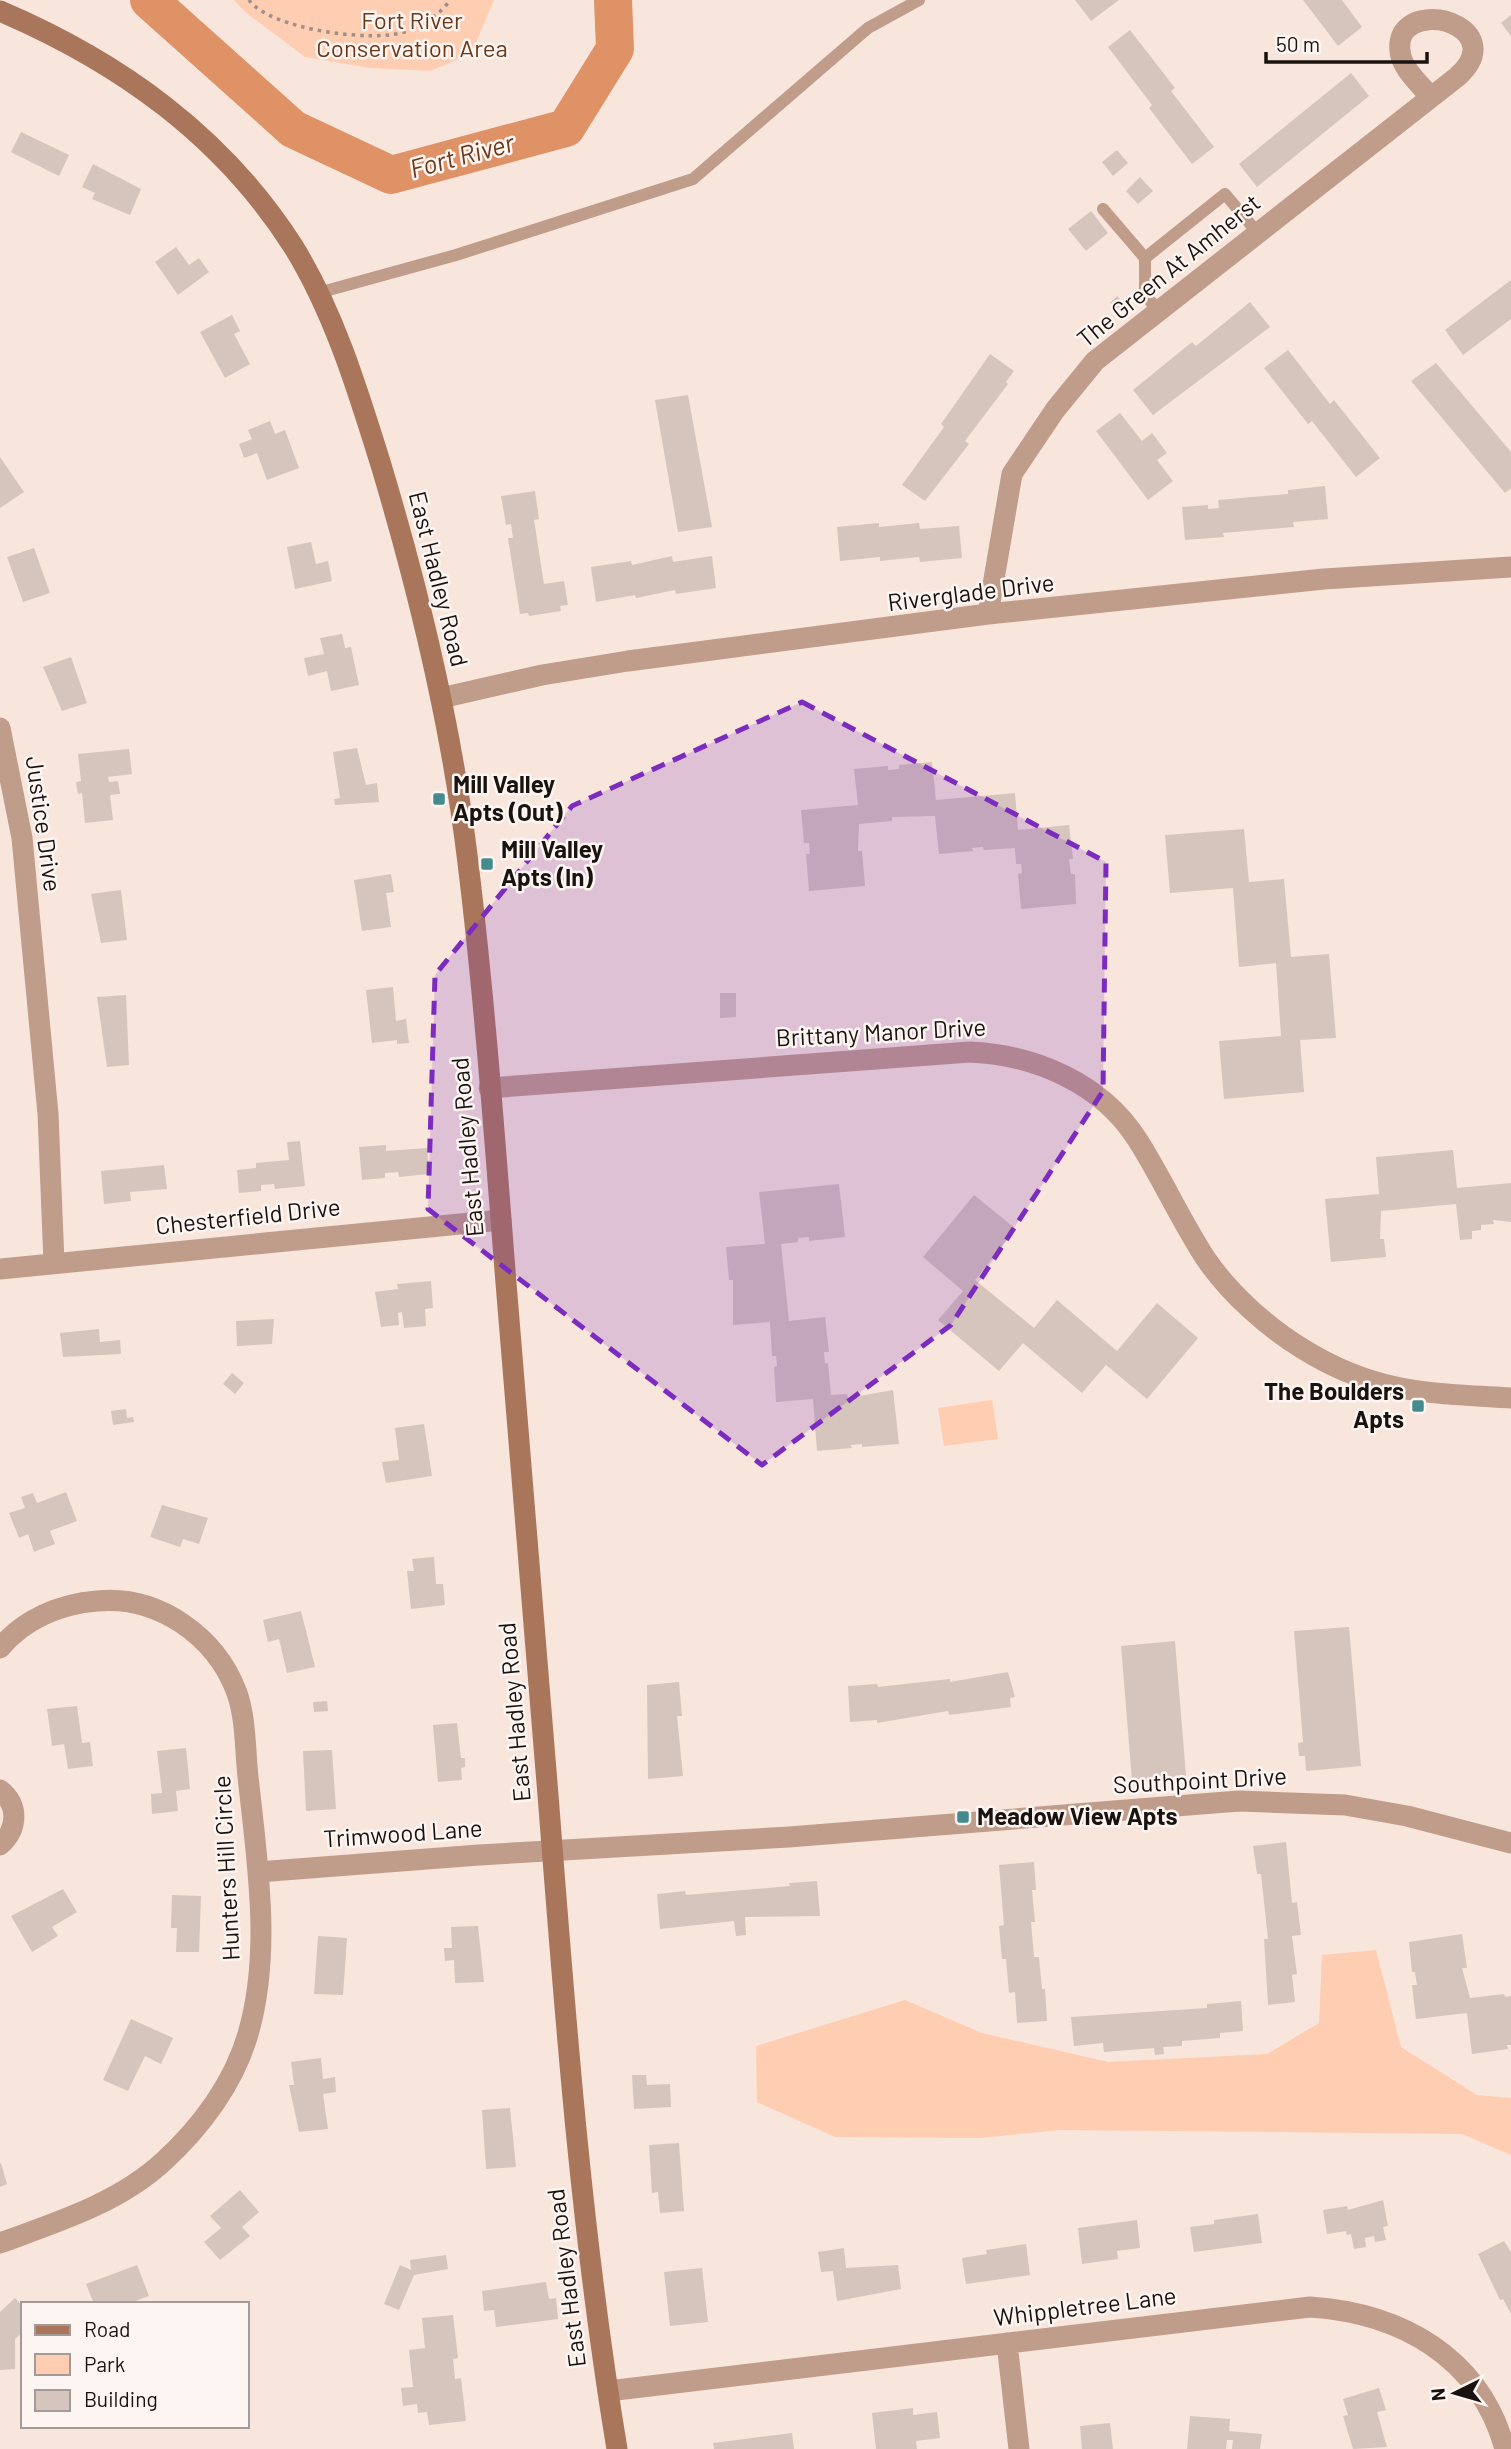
<svg xmlns="http://www.w3.org/2000/svg" width="1511" height="2449" font-family="Barlow,sans-serif">
	<style>
		.green { fill: #ffcdb2 }
		.lines { fill: none; stroke-linecap: round; stroke-linejoin: round }
		.river { stroke: #e09267; stroke-width: 38 }
		.building { fill: #d6c5bc }
		.path { stroke: #9d9089; stroke-width: 3.5; stroke-dasharray: 3.5 5; stroke-linecap: butt }
		.lane { stroke: #c09c8a; stroke-width: 12 }
		.street { stroke: #c09c8a; stroke-width: 21 }
		.secondary { stroke: #a9765b; stroke-width: 21 }
		.marked { fill: #7b2cbf; fill-opacity: 0.2; stroke: #7b2cbf; stroke-width: 5; stroke-dasharray: 14 9; stroke-linejoin: round }
		.poi-dot { fill: #438b8e; stroke: #fdf5f2; stroke-width: 2.5 }
		.labels { text-anchor: middle; stroke-width: 5; stroke-linejoin: round; paint-order: stroke }
		.park-label { font-size: 24px; fill: #6b3819; stroke: #fdf5f2 }
		.street-label { font-size: 24px; fill: #191310; stroke: #fdf5f2 }
		.poi-label { font-size: 24px; font-weight: bold; fill: #191310; stroke: #fdf5f2; text-anchor: start }
		.water-label { font-size: 26px; font-style: italic; fill: #6d391b; stroke: #fdf5f2 }
	</style>
	<rect width="100%" height="100%" fill="#f8e6dc"/>
	<!-- green -->
	<path class="green" d="M234,0H494L471,54L430,71L370,68L305,57L245,12Z
		M992,1400L998,1439L944,1446L938,1408Z
		M1376,1950L1401,2047L1477,2095L1511,2098V2155L1462,2134L1060,2130L979,2138L835,2137L757,2102L756,2046L905,2000L982,2033L1108,2062L1267,2054L1319,2023L1322,1955Z"/>
	<g class="lines">
		<!-- river -->
		<path class="river" d="M149,0L293,129L391,175L566,128L615,49L613,0"/>
	</g>
	<!-- building -->
	<path class="building" d="M1075,0H1119L1091,21Z
		M1303,0H1342L1362,27L1338,46Z
		M1511,15V36L1501,23Z
		M1130,30L1175,88L1171,91L1214,147L1192,164L1149,108L1152,105L1108,47Z
		M1351,73L1369,96L1257,187L1239,164Z
		M21,132L69,155L59,176L11,152Z
		M1117,150L1128,163L1113,176L1102,162Z
		M93,164L141,189L130,215L92,199L95,193L82,187Z
		M1140,177L1153,191L1138,204L1126,191Z
		M1091,211L1108,233L1086,251L1068,229Z
		M176,247L189,265L199,258L209,272L178,295L155,262Z
		M1511,280V319L1463,355L1445,330Z
		M1117,296L1128,307L1121,314L1110,303Z
		M1250,302L1270,327L1153,415L1133,390L1192,342L1196,346Z
		M232,315L240,331L234,334L250,364L225,378L200,332Z
		M1288,350L1330,404L1334,400L1380,458L1356,477L1312,421L1308,424L1264,368Z
		M990,354L1014,371L1006,382L1008,384L965,441L969,444L925,501L902,485L944,427L941,424Z
		M1436,363L1511,452V488L1505,493L1411,381Z
		M688,395L712,527L678,532L655,400Z
		M1120,413L1142,441L1152,433L1167,453L1157,460L1173,481L1148,500L1096,431Z
		M270,421L275,434L285,430L299,468L267,480L257,453L244,458L239,444L252,439L248,430Z
		M0,457L24,492L0,508Z
		M1325,486L1328,519L1293,522L1294,527L1223,533L1224,537L1185,540L1182,507L1208,505V509L1219,508L1218,500L1288,494V490Z
		M535,491L539,519L534,520L544,584L564,581L568,605L560,606L561,611L529,616L528,613L520,614L508,538H513L511,524L506,525L501,496Z
		M879,523V527L919,523L920,529L959,526L962,558L920,562L919,557L880,561V557L840,561L837,527Z
		M311,542L316,564L328,561L332,581L295,589L287,547Z
		M34,548L50,593L23,602L7,557Z
		M672,556L673,562L712,556L716,588L676,594L675,590L636,598L635,595L596,602L591,567L631,561L632,565Z
		M342,634L345,648L351,647L359,685L331,691L327,671L308,676L304,658L324,654L320,638Z
		M71,657L87,703L62,711L43,667Z
		M357,748L366,785L377,783L379,802L335,805L334,799L340,798L333,752Z
		M129,749L132,774L108,777L109,782L118,781L120,794L110,795L113,820L85,823L82,793L78,794L76,782L81,781L78,754Z
		M932,762L936,800L1015,793L1018,830L1069,825L1073,859H1069L1071,874H1075L1076,904L1021,909L1018,874L1022,873L1021,864H1016L1015,848L984,850L983,847L972,848L973,851L939,854L935,816L892,817V821L859,824L858,851H862L865,886L809,891L806,854H810L809,843H804L801,810L858,805L854,769L888,766V770L899,769V765Z
		M1244,829L1249,882L1284,879L1291,957L1329,954L1336,1038L1300,1040L1304,1092L1224,1099L1219,1041L1281,1036L1276,963L1239,967L1233,888L1170,893L1165,835Z
		M391,874L394,892L386,893L391,927L362,931L354,880Z
		M121,890L127,940L101,943L91,894Z
		M393,987L396,1021L406,1019L409,1043L397,1044V1040L372,1043L366,990Z
		M720,993H736V1017L720,1018Z
		M126,995L129,1065L107,1067L97,997Z
		M300,1141L305,1186L275,1189L274,1184L261,1185V1191L239,1193L237,1170L256,1168V1163L289,1160L287,1142Z
		M386,1145V1151L427,1148L429,1174L399,1177L398,1172L385,1173V1178L362,1180L359,1147Z
		M1453,1150L1457,1188L1511,1183V1222L1493,1220L1494,1224L1481,1225V1230L1472,1231V1239L1460,1240L1456,1204L1381,1211L1380,1239H1384L1386,1257L1331,1262L1325,1199L1379,1194L1376,1157Z
		M164,1165L167,1189L130,1192L131,1201L104,1204L101,1171Z
		M839,1184L845,1237L809,1241V1237L798,1238V1242L781,1244L789,1321L825,1317L829,1352H824L825,1363H828L831,1395L847,1394L848,1398L893,1390L899,1444L862,1447V1444L851,1445L852,1448L817,1451L813,1399L776,1402L774,1367L777,1366L776,1356H772L770,1322L733,1325V1280H729L726,1247L765,1244L759,1192Z
		M974,1195L1016,1229L975,1280L1034,1328L1057,1300L1117,1351L1157,1303L1198,1338L1147,1399L1106,1365L1082,1393L1023,1343L999,1371L938,1320L963,1291L923,1257Z
		M431,1281L433,1308L425,1309L426,1326L404,1328L402,1312L398,1313L399,1325L381,1327L375,1292L398,1289L397,1284Z
		M274,1319L272,1344L237,1346L236,1321Z
		M99,1329L100,1342L120,1340L121,1354L63,1357L60,1333Z
		M232,1373L244,1383L235,1394L223,1384Z
		M126,1409L127,1418L133,1417L134,1422L113,1425L111,1411Z
		M424,1424L432,1476L386,1483L382,1462L399,1460L395,1428Z
		M66,1492L77,1521L50,1531L55,1544L34,1552L28,1534L19,1538L9,1513L25,1508L21,1497L33,1493L37,1503Z
		M162,1505L208,1518L199,1544L183,1539L180,1547L150,1537Z
		M434,1557L436,1584H443L445,1605L411,1609L407,1571H414L412,1559Z
		M301,1611L315,1667L287,1673L279,1639L268,1642L263,1620Z
		M1349,1627L1361,1766L1306,1771L1305,1756H1299L1298,1743L1303,1742L1294,1631Z
		M1175,1641L1186,1776L1132,1780L1121,1646Z
		M1008,1672L1015,1697L1010,1698L1011,1707L949,1715L948,1711L877,1723V1720L850,1722L848,1686L877,1684L878,1687L950,1679V1682Z
		M679,1682L682,1716H677L683,1776L648,1779L647,1685Z
		M327,1701L328,1711L314,1712L313,1702Z
		M77,1706L82,1743L90,1742L93,1766L68,1769L64,1744L52,1746L47,1709Z
		M457,1723L461,1758H465V1767L461,1768L462,1780L438,1782L433,1725Z
		M186,1748L190,1789L176,1791L178,1811L152,1814L151,1794L162,1793L157,1751Z
		M332,1750L336,1809L306,1811L303,1751Z
		M1286,1842L1292,1903L1297,1902L1301,1935L1292,1936L1297,1974L1292,1975L1295,2002L1268,2005L1264,1939H1268L1261,1874H1257L1253,1846Z
		M1034,1862L1036,1890H1032L1035,1922H1031L1034,1957H1039L1042,1989H1045L1047,2021L1017,2023L1015,1992L1009,1993L1006,1959H1002L999,1926L1004,1925L999,1865Z
		M817,1881L820,1916L745,1917L746,1935L736,1936L734,1921L660,1929L657,1894L685,1891L686,1895L790,1886L789,1883Z
		M63,1889L77,1912L52,1927L58,1936L32,1952L11,1916Z
		M172,1895L201,1896L199,1952H176L177,1928H171Z
		M478,1926L484,1982L455,1983L454,1960L445,1961L444,1948H452L451,1927Z
		M1462,1934L1467,1968H1462L1470,1998L1504,1994L1505,1997L1511,1996V2045H1507L1508,2049L1472,2054L1467,2013L1416,2019L1412,1985H1417L1415,1972H1412L1409,1942Z
		M318,1936L347,1938L343,1995L314,1994Z
		M1241,2001L1243,2031L1220,2033V2038L1182,2041V2046L1163,2047L1164,2054L1155,2055L1154,2048L1104,2052L1103,2043L1074,2046L1071,2017L1207,2008V2004Z
		M131,2019L173,2038L161,2064L145,2056L128,2091L103,2080Z
		M321,2058L323,2079L335,2077L336,2092L323,2094L328,2129L299,2132L289,2085H294L291,2062Z
		M632,2075H646L647,2085L670,2084L671,2107L634,2109Z
		M510,2108L516,2167L486,2169L482,2110Z
		M679,2143L684,2211L660,2213L658,2192L652,2193L649,2145Z
		M1,2163L7,2184L0,2187V2164Z
		M240,2190L259,2212L242,2227L250,2236L220,2260L204,2242L221,2228L210,2216Z
		M1383,2200L1388,2226L1383,2227L1386,2240L1375,2242L1374,2236L1365,2238L1366,2247L1354,2249L1351,2234L1347,2235L1346,2231L1327,2234L1323,2210L1347,2206L1348,2210Z
		M1258,2214L1262,2243L1194,2252L1190,2227L1214,2224V2220Z
		M1137,2220L1140,2248L1117,2251L1118,2259L1082,2264L1078,2228Z
		M1504,2241L1511,2252V2314L1503,2299L1500,2300L1478,2254Z
		M1026,2244L1030,2275L966,2284L962,2258L987,2254L986,2250Z
		M844,2248L846,2268L898,2265L901,2289L837,2301L833,2271L821,2272L818,2252Z
		M446,2255L448,2269L414,2275L399,2310L384,2304L400,2265L411,2270L410,2260Z
		M137,2265L149,2296L127,2304H94L86,2284Z
		M702,2268L708,2322L670,2326L664,2272Z
		M546,2282L549,2299L556,2298L558,2319L496,2327L494,2310L484,2311L482,2291Z
		M15,2298L23,2307V2332L15,2339V2369L0,2370V2312Z
		M453,2315L458,2358L453,2359L455,2379L461,2378L466,2421L429,2425L427,2412L418,2413L417,2404L403,2406L401,2388L413,2387L409,2350L425,2348L422,2318Z
		M1379,2388L1386,2410L1377,2412L1387,2447L1353,2449L1343,2416L1348,2415L1343,2399Z
		M913,2408V2415L937,2412L940,2438L916,2441L917,2449H876L872,2413Z
		M1190,2416L1230,2419L1229,2431L1262,2434L1260,2449H1232L1233,2440H1227L1226,2449H1187Z
		M1110,2423L1113,2449H1082L1080,2426Z
		M792,2433L794,2449H714L713,2443Z"/>
	<g class="lines">
		<!-- path -->
		<path class="path" d="M249,0C269,29 375,44 407,31C423,24 441,14 450,0"/>
		<!-- lane -->
		<path class="lane" d="M1103,209L1145,258L1225,194L1257,232
			M1145,258V294L1158,311
			M318,293L456,255L693,179L868,28L919,0"/>
		<!-- street -->
		<path class="street" d="M988,614L1012,474L1055,410L1095,361L1457,77C1507,33 1426,0 1403,33C1398,42 1399,55 1404,64C1410,76 1422,87 1431,97
			M441,698L542,675L628,661L988,614L1324,579L1511,567
			M0,728L22,838L48,1114L54,1263
			M489,1088L970,1052C1035,1055 1101,1083 1137,1139C1162,1178 1181,1221 1206,1259C1230,1294 1267,1327 1303,1349C1375,1394 1430,1393 1511,1398
			M0,1269L501,1220
			M0,1648C24,1619 60,1604 97,1601C158,1595 216,1636 237,1693C246,1719 245,1749 248,1777C257,1860 272,1952 248,2034C234,2083 201,2127 164,2161C119,2203 57,2222 0,2243
			M0,1790C19,1805 18,1829 0,1845
			M258,1872L479,1855L789,1837L1239,1801L1345,1805L1407,1816L1511,1843
			M1007,2343L1019,2449
			M608,2391L1310,2307C1401,2313 1480,2357 1505,2449"/>
		<!-- secondary -->
		<path class="secondary" d="M0,11C119,62 222,135 293,246C334,312 358,391 381,465C420,595 452,728 468,863C485,1002 495,1143 506,1283C519,1454 535,1624 548,1795C565,2013 581,2233 617,2449"/>
	</g>
	<!-- marked area -->
	<path class="marked" d="M802,702L1106,862L1103,1091L951,1325L762,1465L428,1209L435,975L572,806Z"/>
	<!-- markers -->
	<g class="poi-dot">
		<rect x="432" y="792" width="14" height="14" rx="3.5"/>
		<rect x="480" y="857" width="14" height="14" rx="3.5"/>
		<rect x="1411" y="1399" width="14" height="14" rx="3.5"/>
		<rect x="956" y="1810" width="14" height="14" rx="3.5"/>
	</g>
	<g class="labels">
		<!-- park labels -->
		<g class="park-label">
			<text x="412" y="29">Fort River<tspan x="412" dy="28">Conservation Area</tspan></text>
		</g>
		<!-- street labels -->
		<g class="street-label">
			<text transform="translate(1169 271) rotate(-39)" y="8">The Green At Amherst</text>
			<text transform="translate(438 579) rotate(76)" y="8">East Hadley Road</text>
			<text transform="translate(971 593) rotate(-7)" y="8">Riverglade Drive</text>
			<text transform="translate(43 824) rotate(82)" y="8">Justice Drive</text>
			<text transform="translate(881 1033) rotate(-3)" y="8">Brittany Manor Drive</text>
			<text transform="translate(468 1147) rotate(-95)" y="8">East Hadley Road</text>
			<text transform="translate(248 1217) rotate(-6)" y="8">Chesterfield Drive</text>
			<text transform="translate(515 1712) rotate(-95)" y="8">East Hadley Road</text>
			<text transform="translate(1200 1781) rotate(-3)" y="8">Southpoint Drive</text>
			<text transform="translate(403 1834) rotate(-4)" y="8">Trimwood Lane</text>
			<text transform="translate(227 1868) rotate(-93)" y="8">Hunters Hill Circle</text>
			<text transform="translate(567 2278) rotate(-97)" y="8">East Hadley Road</text>
			<text transform="translate(1085 2307) rotate(-7)" y="8">Whippletree Lane</text>
		</g>
		<!-- poi labels -->
		<g class="poi-label">
			<text x="453" y="793">Mill Valley<tspan x="453" dy="28">Apts (Out)</tspan></text>
			<text x="501" y="858">Mill Valley<tspan x="501" dy="28">Apts (In)</tspan></text>
			<text x="1404" y="1400" text-anchor="end">The Boulders<tspan x="1404" dy="28">Apts</tspan></text>
			<text x="977" y="1825">Meadow View Apts</text>
		</g>
		<!-- water labels -->
		<g class="water-label">
			<text transform="translate(462 156) rotate(-15)" y="9">Fort River</text>
		</g>
	</g>
	<!-- legend -->
	<rect x="21" y="2302" width="228" height="126" fill="#fdf5f2" stroke="#a29b98" stroke-width="2"/>
	<rect x="35" y="2325" width="35" height="10" fill="#a9765b" stroke="#a29b98" stroke-width="2"/>
	<text x="84" y="2337" font-size="21" fill="#191310">Road</text>
	<rect x="35" y="2354" width="35" height="21" fill="#ffcdb2" stroke="#a29b98" stroke-width="2"/>
	<text x="84" y="2372" font-size="21" fill="#191310">Park</text>
	<rect x="35" y="2390" width="35" height="21" fill="#d6c5bc" stroke="#a29b98" stroke-width="2"/>
	<text x="84" y="2407" font-size="21" fill="#191310">Building</text>
	<!-- north arrow -->
	<g transform="translate(1455 2393) rotate(265)" stroke="#fdf5f2" stroke-width="5" paint-order="stroke">
	<path d="M0-5L12 26L0 18L-12 26Z" fill="#191310"/>
	<text y="-10" font-size="19" font-weight="bold" text-anchor="middle" fill="#191310">N</text>
	</g>
	<!-- scale -->
	<path d="M1266 52v10h161v-10" fill="none" stroke="#191310" stroke-width="3.5"/>
	<text x="1276" y="52" font-size="21" fill="#191310" stroke="#fdf5f2" stroke-width="5" paint-order="stroke">50 m</text>
</svg>
